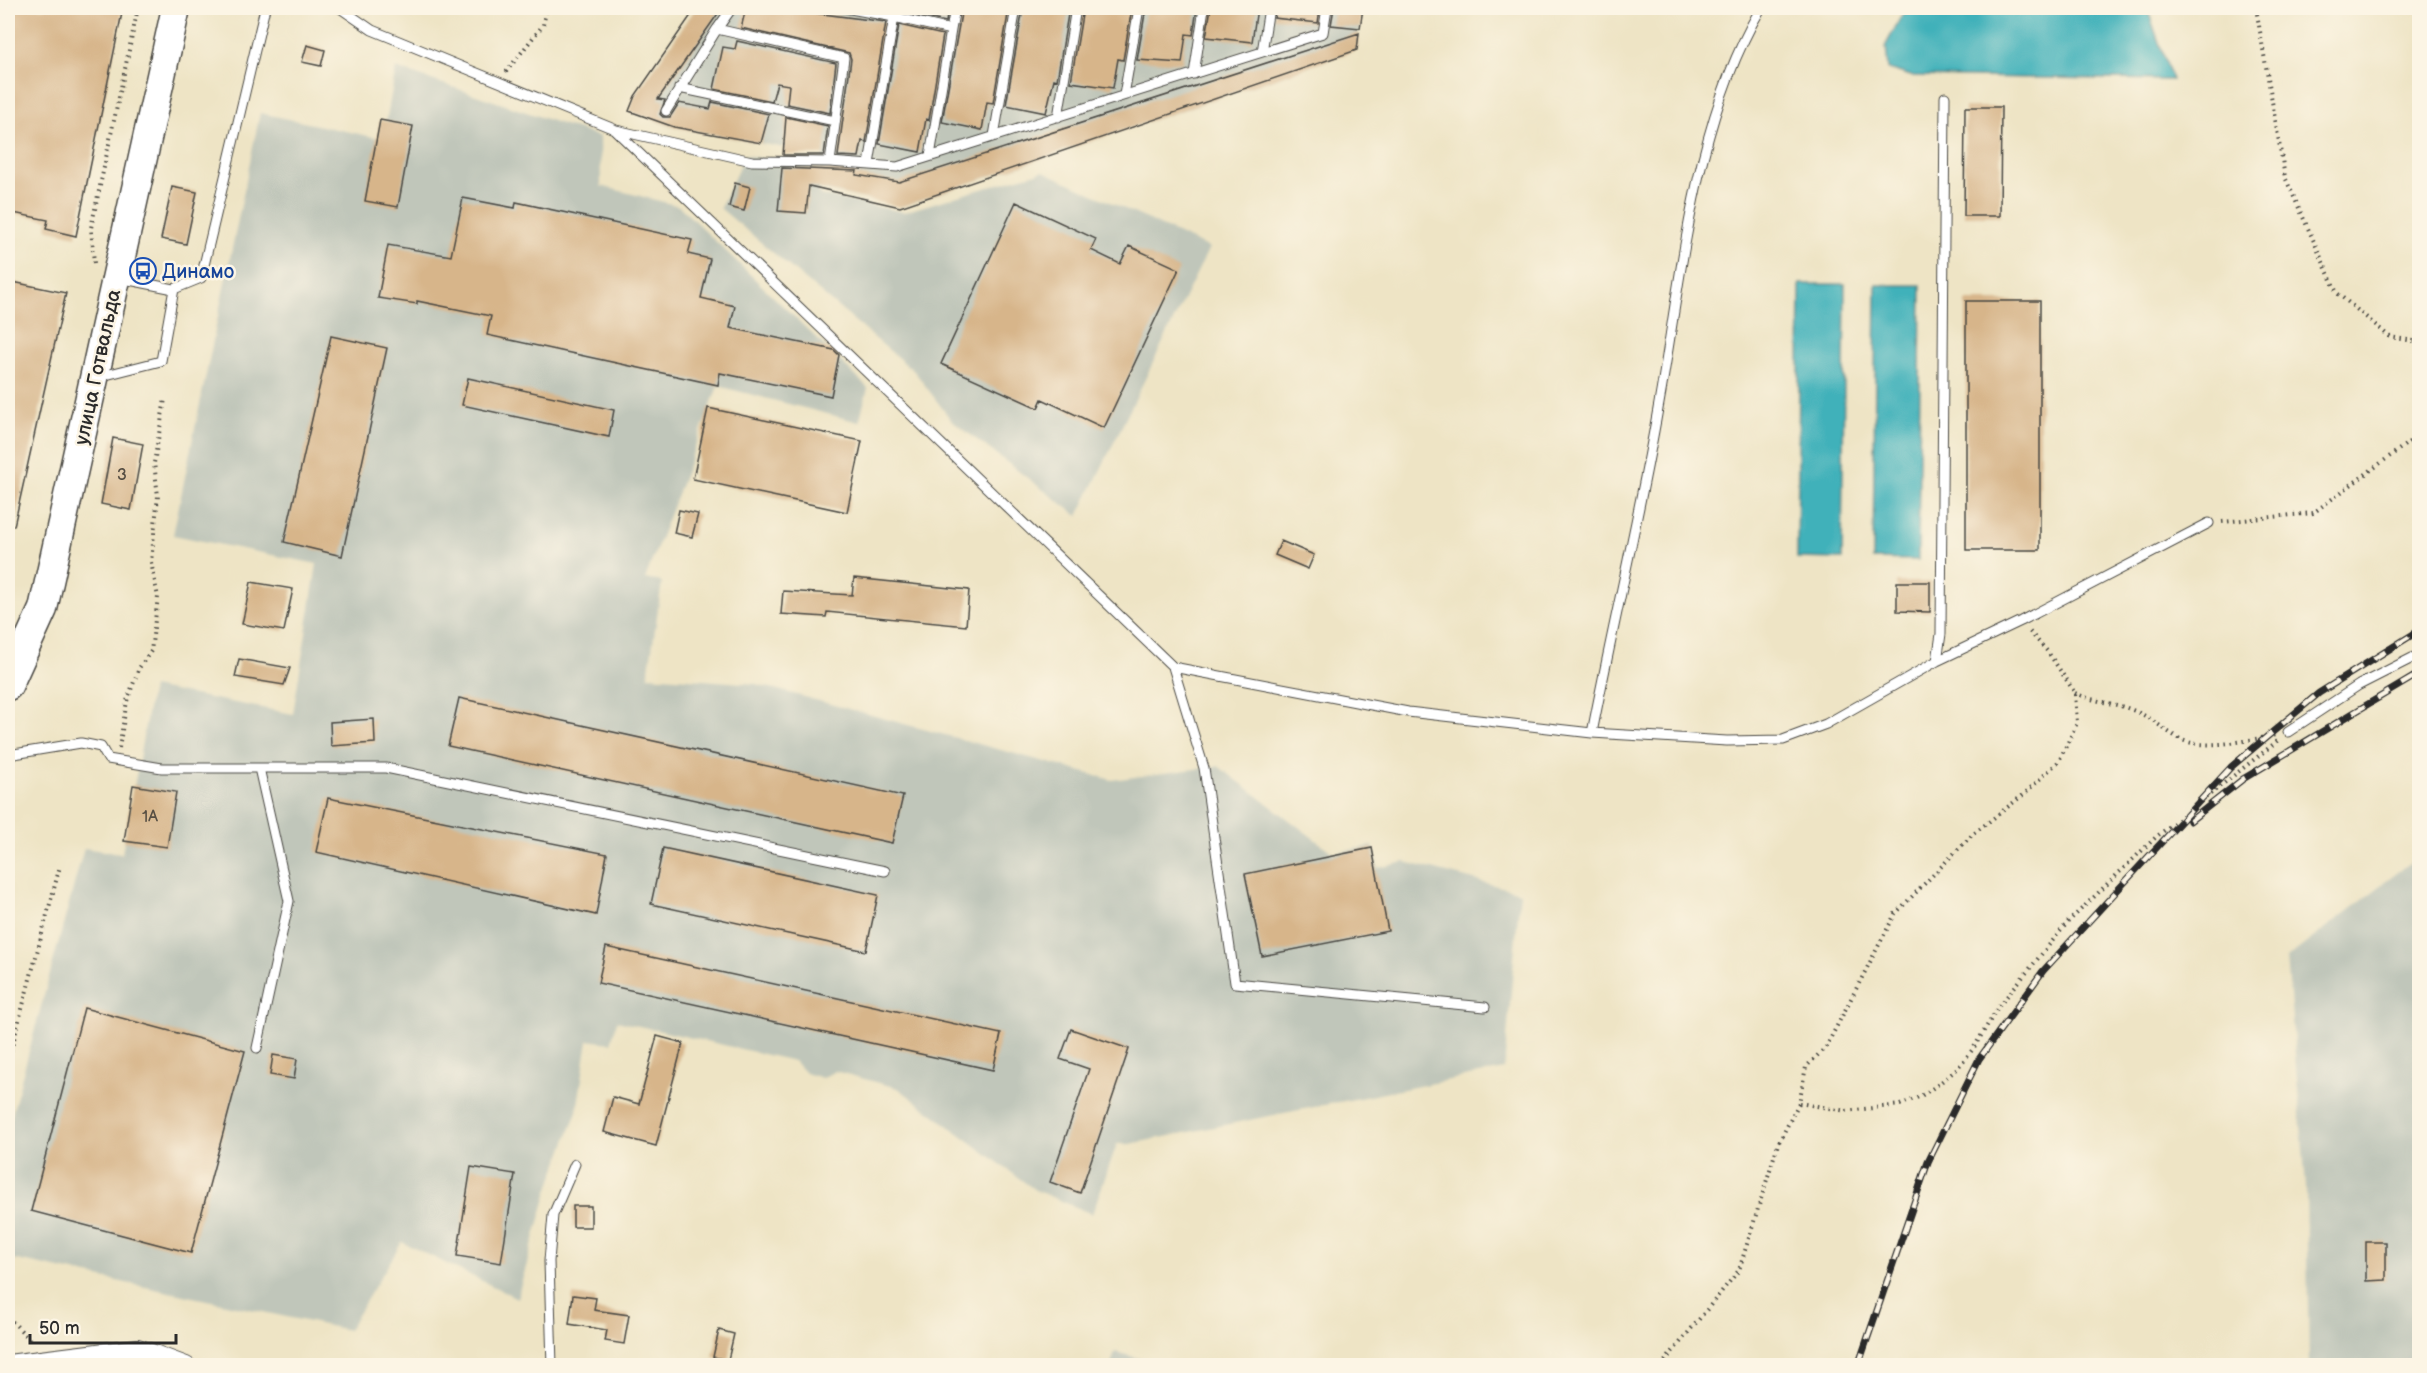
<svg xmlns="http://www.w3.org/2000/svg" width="2427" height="1373" font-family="'Balsamiq Sans',sans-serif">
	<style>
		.industrial { fill: #c0c6ba }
		.water { fill: #41b1ba; stroke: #366e72; stroke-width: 1.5 }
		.building { fill: #d7b58a }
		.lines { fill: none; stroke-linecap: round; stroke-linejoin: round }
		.service-casing { stroke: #484742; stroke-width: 11 }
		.minor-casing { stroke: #484742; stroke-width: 20 }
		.primary-casing { stroke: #484742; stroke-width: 31 }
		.path { stroke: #484742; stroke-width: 4; stroke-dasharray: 1.5 4.5; stroke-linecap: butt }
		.service { stroke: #fff; stroke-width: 9 }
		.minor { stroke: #fff; stroke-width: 18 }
		.primary { stroke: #fff; stroke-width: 28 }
		.rail-casing { stroke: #2b2b2b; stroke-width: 7 }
		.rail { stroke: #fcf5e5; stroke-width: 4.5; stroke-dasharray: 14; stroke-linecap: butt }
		.labels { text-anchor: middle; stroke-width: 5; stroke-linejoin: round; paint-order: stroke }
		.number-label { font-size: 16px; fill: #564e43 }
		.transit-label { font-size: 20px; fill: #164399; stroke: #fcf5e5; text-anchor: start }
		.street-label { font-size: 20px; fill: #2b2b2b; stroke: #fcf5e5 }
	</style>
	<rect width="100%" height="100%" fill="#fcf5e5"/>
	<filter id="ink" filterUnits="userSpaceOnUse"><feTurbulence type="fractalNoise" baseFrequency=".0167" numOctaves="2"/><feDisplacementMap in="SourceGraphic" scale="12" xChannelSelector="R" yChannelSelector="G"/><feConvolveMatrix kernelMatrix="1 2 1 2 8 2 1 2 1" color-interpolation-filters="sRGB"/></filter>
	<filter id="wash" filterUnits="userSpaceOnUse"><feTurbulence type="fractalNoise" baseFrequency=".008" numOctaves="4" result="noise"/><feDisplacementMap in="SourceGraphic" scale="24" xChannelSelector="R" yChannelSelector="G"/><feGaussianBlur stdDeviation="1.35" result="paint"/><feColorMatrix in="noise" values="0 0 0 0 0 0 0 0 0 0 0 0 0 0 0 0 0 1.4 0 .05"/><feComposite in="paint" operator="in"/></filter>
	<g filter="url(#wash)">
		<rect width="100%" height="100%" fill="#eee4c5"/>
		<!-- industrial -->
		<path class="industrial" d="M696,8H1363L1357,50L901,207L819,189L820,195L904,212L1043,171L1209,248L1078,516L952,421L915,372L720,208L745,155L816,169L819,185L823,155L672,127L629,111L635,96Z
			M396,68L600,137L601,186L679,206L868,388L859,422L718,386L645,579L662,582L648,676L756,684L1112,780L1218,766L1333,853L1373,846L1378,868L1405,862L1520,892L1504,1069L1130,1144H1117L1092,1214L1035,1190L898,1088L835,1071L822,1078L805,1073L794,1061L617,1021L611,1043L588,1040L577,1111L548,1191L517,1298L402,1242L348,1330L8,1258V1129L84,848L122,854L152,687L293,714L317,564L173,535L260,113L383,139Z
			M2419,856V1365H2309L2306,1186L2287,958Z
			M1115,1352L1163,1365H1111Z"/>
		<!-- water -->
		<path class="water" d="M1915,8H2147L2172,80L1911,76L1888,69L1886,45L1902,15Z
			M1800,284H1845L1842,559L1797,558Z
			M1876,285H1921L1918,560L1873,559Z"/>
		<g id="blocks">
			<!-- building -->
			<path class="building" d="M8,8H123L76,236L46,229L48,220L8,212Z
				M696,8H722L658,99L665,100L660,114L663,117H670L679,103L710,109L712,102L769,114L761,143L674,127L629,111L635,96Z
				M746,8H775L886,22L866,142L862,141L859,157L838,156L851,59L849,53L741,28Z
				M880,8H948L946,22Z
				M962,8H1009L993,103L987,102L982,130L942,122Z
				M1146,8H1197L1193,35L1186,34L1182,63L1137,60Z
				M1211,8H1257L1252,42L1206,37Z
				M1276,8H1320L1318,23L1274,18Z
				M1334,8H1363L1360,28L1331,25Z
				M1023,9L1069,8L1057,80L1054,79L1046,113L1006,105Z
				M1083,9L1132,8L1123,60L1118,59L1113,88L1071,82Z
				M899,25L943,35L929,120L926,119L920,152L879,144Z
				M1359,33L1357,50L900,207L809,186L806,213L778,211L782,168L857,171L856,175L899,182Z
				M737,41L836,63L830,113L787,104L789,85L777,83L772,101L714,89L723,47L735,49Z
				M307,45L325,50L321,66L302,62Z
				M1965,107H2001L2000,216H1964Z
				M786,117L828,126L824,155H783Z
				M380,120L413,126L398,207L365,201Z
				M735,183L750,187L744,211L729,207Z
				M172,187L197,192L186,244L161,239Z
				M463,198L515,208L516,202L692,240L688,254L710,259L701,298L735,306L730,328L834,350L839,355L831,396L720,373L718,385L487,335L491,316L417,301V304L378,298L388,245L451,256Z
				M1016,202L1096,239L1091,250L1120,264L1129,246L1179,269L1104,428L1042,399L1038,408L941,364Z
				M8,281L66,293L14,526L8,525Z
				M1966,301H2040V550H1966Z
				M331,336L387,348L342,556L284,542Z
				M468,378L614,410L609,437L462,405Z
				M708,408L862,441L847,512L693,479Z
				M113,438L143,444L131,510L101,504Z
				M679,510L698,514L692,537L674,533Z
				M1281,541L1314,555L1308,569L1275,555Z
				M854,578L969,590L966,626L827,612L826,617L781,614L783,591L852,595Z
				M251,582L293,589L284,631L242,624Z
				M1897,582H1930V612L1897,611Z
				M239,659L290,668L284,685L235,677Z
				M459,698L903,796L892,843L448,746Z
				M374,719L375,743L331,746L330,722Z
				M133,785L176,792L167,847L124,841Z
				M328,798L607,854L596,915L316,852Z
				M663,848L878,895L866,951L651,904Z
				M1372,848L1388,931L1262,956L1245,874Z
				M606,947L1001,1034L993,1070L598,983Z
				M84,1008L245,1051L191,1253L31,1211Z
				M1071,1029L1129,1049L1080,1193L1050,1182L1089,1069L1060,1059Z
				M657,1036L683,1043L656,1146L604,1132L613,1097L639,1104Z
				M273,1055L297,1059L294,1079L270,1075Z
				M471,1167L515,1174L501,1263L457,1256Z
				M573,1206H591V1227H573Z
				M2366,1242H2386V1280L2366,1281Z
				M573,1295L596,1298L594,1310L629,1315L624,1344L605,1341L607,1330L569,1324Z
				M719,1330L734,1334L728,1360L713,1357Z"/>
		</g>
	</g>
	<g filter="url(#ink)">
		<use href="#blocks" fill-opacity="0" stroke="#484742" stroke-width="1.5"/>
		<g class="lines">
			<defs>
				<path id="service" d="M340,8L372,30L614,129L1173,667L1408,712L1592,733L1727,741L1783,740L1826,724L1937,661L2021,621L2209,523
					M732,8L717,29L844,58L830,162
					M845,8L894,17L869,164
					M894,17L951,30L930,156
					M951,30L955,8
					M1262,52L1269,8
					M1194,74L1204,8
					M679,88L835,121
					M1124,95L1139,8
					M666,111L717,29
					M1058,117L1076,8
					M616,130L752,161L830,162L897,167L1323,33L1327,8
					M994,136L1016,8
					M174,289L201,278L265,8
					M98,377L161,361L174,289L119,278
					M1937,661L1941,634L1945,97
					M1173,667L1204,768L1235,983L1485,1007
					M2288,732L2359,685L2420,654
					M1592,733C1613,625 1639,517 1658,409C1682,277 1693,124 1761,8
					M8,755L81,743L101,747L108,759L162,768H386L885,871
					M257,1048L289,901L259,768
					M552,1366L549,1261L553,1215L575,1164"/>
				<path id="minor" d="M8,1364L138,1348L186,1366"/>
				<path id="primary" d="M8,686L43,609L176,8"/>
			</defs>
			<!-- service casing -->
			<use href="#service" class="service-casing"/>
			<!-- minor casing -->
			<use href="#minor" class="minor-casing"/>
			<!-- primary casing -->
			<use href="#primary" class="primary-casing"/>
			<!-- path -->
			<path class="path" d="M2256,8L2285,177L2337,293L2390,337L2420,342
				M506,72L543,25L547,8
				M94,263L91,228L138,8
				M2222,522L2313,513L2420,434
				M2075,693C2093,702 2113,702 2132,710C2152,717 2163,730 2180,739C2204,751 2249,740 2276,735
				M119,748L127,701L139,668L151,651L158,597L151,562L158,496L154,463L165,399
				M8,1062L60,866
				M1799,1103L1846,1111L1900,1105L1921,1096L1936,1086L1956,1070L1973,1049L1999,1006L2068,922L2156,837L2280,739
				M8,1317L32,1342
				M1661,1366L1739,1270L1778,1144L1799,1103L1806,1067L1826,1047L1895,914L1972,835L2023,795L2059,761L2077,723L2075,693L2048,652L2029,631"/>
			<!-- service -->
			<use href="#service" class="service"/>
			<!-- minor -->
			<use href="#minor" class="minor"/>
			<!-- primary -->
			<use href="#primary" class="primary"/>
			<defs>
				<path id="rail" d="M2190,821L2243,779L2420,673
					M1858,1366L1928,1162L1979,1059L2043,971L2231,767L2319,693L2420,630"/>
			</defs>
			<!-- rail casing -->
			<use href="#rail" class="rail-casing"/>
			<!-- rail -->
			<use href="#rail" class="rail"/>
		</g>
	</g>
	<!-- icons -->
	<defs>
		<symbol id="bus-ring" viewBox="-11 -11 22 22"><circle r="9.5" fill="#fcf5e5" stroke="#1a4fb4" stroke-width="1.5"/><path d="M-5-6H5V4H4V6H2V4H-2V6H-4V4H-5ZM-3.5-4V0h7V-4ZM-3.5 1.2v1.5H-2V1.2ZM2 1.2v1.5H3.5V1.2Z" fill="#1a4fb4"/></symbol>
	</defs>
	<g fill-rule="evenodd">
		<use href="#bus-ring" x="128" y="256" width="30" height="30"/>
	</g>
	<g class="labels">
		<!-- number labels -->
		<g class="number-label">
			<text x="122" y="480">3</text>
			<text x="150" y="822">1А</text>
		</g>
		<!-- transit labels -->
		<g class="transit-label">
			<text x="162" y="278">Динамо</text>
		</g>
		<!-- street labels -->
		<g class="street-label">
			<text transform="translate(97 367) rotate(-78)" y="7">улица Готвальда</text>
		</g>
	</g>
	<!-- margin -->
	<rect width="2427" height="1373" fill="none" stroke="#fcf5e5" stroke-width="30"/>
	<!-- scale -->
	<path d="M30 1334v9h146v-9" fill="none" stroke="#2b2b2b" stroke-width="3"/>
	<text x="39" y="1334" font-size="18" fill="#2b2b2b" stroke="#fcf5e5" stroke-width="4.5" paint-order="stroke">50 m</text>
</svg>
